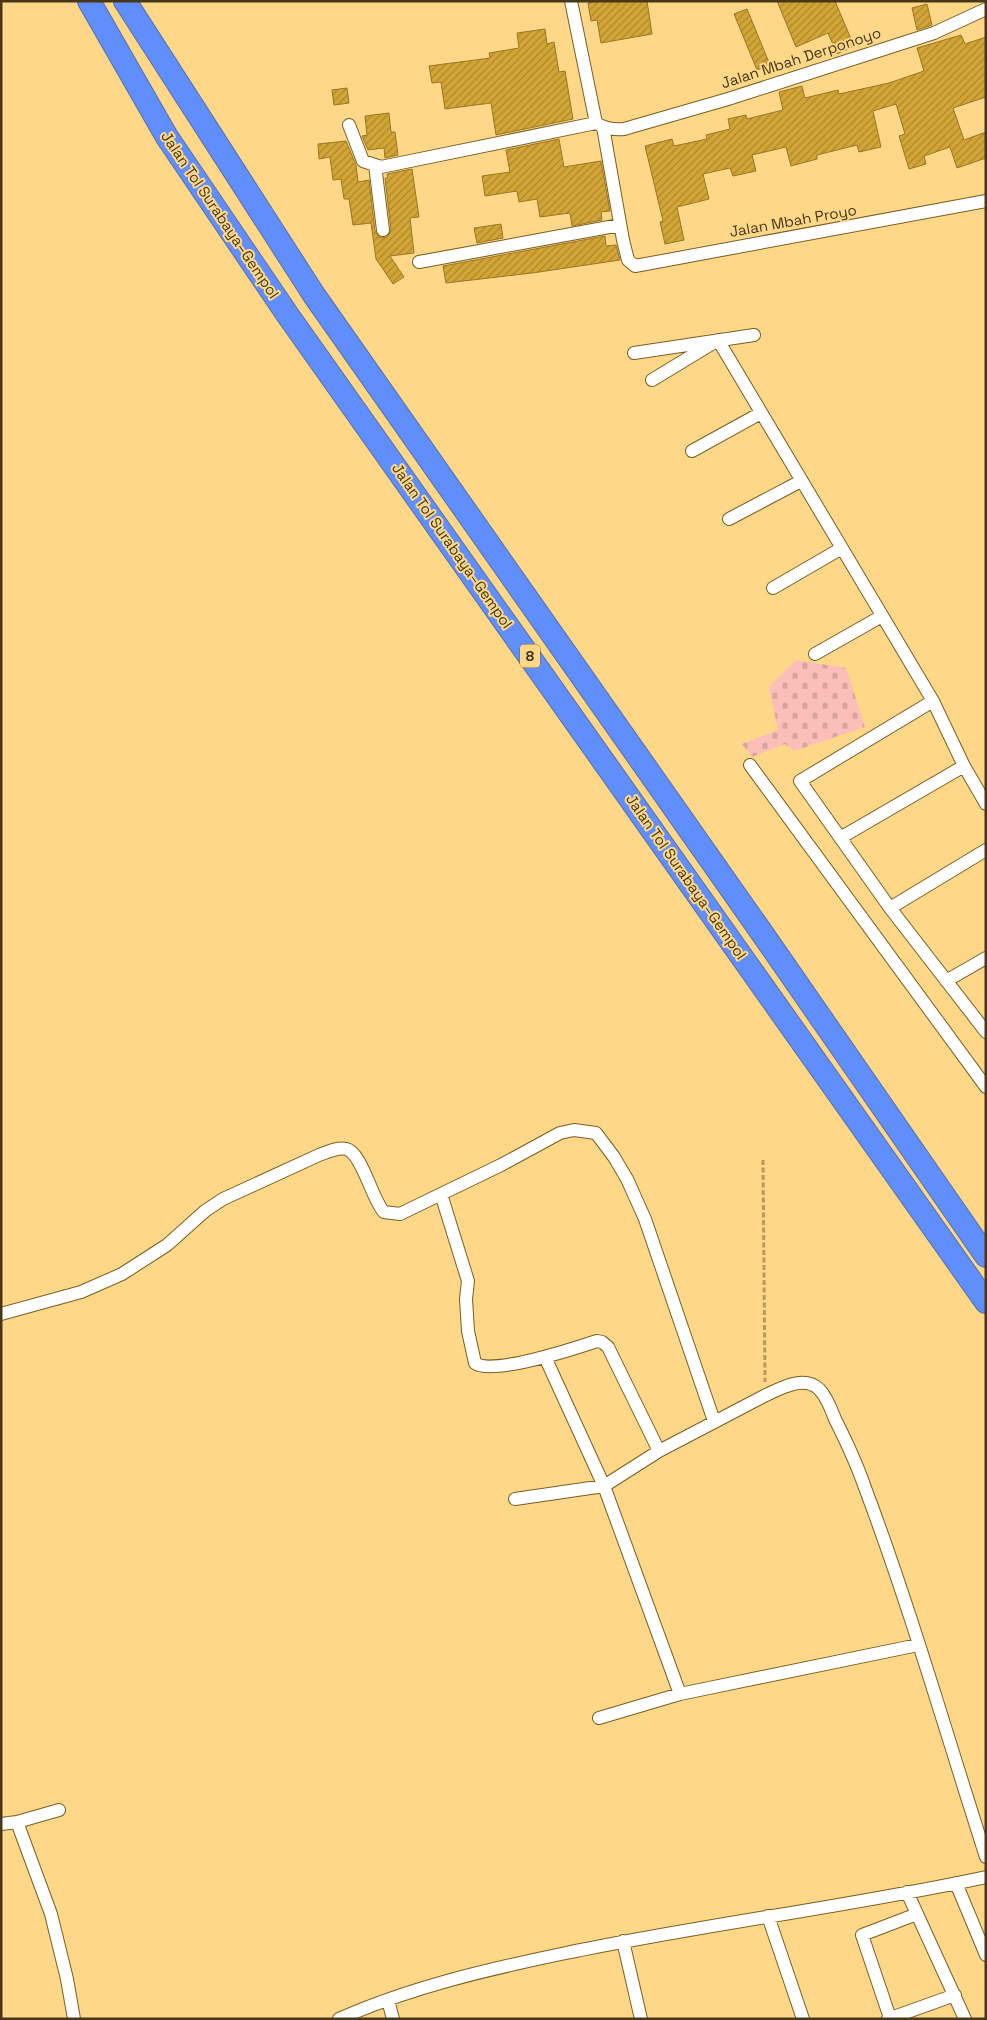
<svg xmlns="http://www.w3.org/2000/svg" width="987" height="2020" font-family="'Space Grotesk',sans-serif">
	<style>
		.cemetery { fill: url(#cemetery-stones) }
		.building { fill: url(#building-hatch); stroke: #9a7723 }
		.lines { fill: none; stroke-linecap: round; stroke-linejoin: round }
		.street-casing { stroke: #795f21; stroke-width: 14 }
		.highway-casing { stroke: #5770ac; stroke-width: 24 }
		.path { stroke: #b79a5c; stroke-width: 3; stroke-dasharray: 5 2.5; stroke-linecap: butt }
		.street { stroke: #fff; stroke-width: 12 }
		.highway { stroke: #608efd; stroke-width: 22 }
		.labels { text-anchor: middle; stroke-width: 4; stroke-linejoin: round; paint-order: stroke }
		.shield { fill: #fed888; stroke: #7e6738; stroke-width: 1 }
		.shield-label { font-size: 14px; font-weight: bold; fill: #473716 }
		.street-label { font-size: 15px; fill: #473716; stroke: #fed888 }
	</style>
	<defs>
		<pattern id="cemetery-stones" width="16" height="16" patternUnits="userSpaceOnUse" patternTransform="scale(1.25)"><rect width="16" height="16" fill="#fcbeb8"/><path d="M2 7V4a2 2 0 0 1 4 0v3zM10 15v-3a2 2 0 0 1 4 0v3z" fill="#d9a49d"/></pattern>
		<pattern id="building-hatch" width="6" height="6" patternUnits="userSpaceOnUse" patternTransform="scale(1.25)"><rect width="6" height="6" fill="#d3a536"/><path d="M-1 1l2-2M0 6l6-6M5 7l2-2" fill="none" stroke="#ad872d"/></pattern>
	</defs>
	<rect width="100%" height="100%" fill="#fed888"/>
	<!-- cemetery -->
	<path class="cemetery" d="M796,660L846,668L865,727L794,751L785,744L752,757L742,744L778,730L769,687Z"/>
	<!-- building -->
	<path class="building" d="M599,1H647L652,34L601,43L597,20L591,21L588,3Z
		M777,1H835L854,46L837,54L828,33L796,47Z
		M927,4L932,25L917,30L912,8Z
		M747,9L770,65L757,70L734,14Z
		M545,29L547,44L554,42L559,72L565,71L573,119L496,135L491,103L445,109L441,82L432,83L429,66L490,58L489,53L519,48L517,33Z
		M961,35L965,44L986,37V97L953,108L964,140L986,132V158L957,168L950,147L924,156L926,164L909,169L899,136L905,134L896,104L873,111L881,147L859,152L857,145L817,155V159L791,166L786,147L752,155L756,171L733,176L730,168L703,174L709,199L677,207L684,240L665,244L660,222L663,221L645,146L672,139L674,146L707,139L706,135L730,129L728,119L746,115L747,119L783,110L779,92L802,86L805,98L838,90L839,94L889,83L924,71L917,48Z
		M347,88L349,103L334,105L332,90Z
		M389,113L391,132H395L398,155L385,158L384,148L368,150L362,136L367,135L365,116Z
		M559,139L564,167L601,161L610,211L601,212L602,220L572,226L570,213L540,217L537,199L519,202L517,191L485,196L482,176L510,172L506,150Z
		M346,141L356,165L358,182L369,180L375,231L379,237H387L391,230L385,178H388L387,174L412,169L419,217L410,218L414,253L390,256L404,277L393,284L376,259L371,223L353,225L349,199H344L341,179L333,180L330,157L319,159L318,144Z
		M501,224L503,238L477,243L474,228Z
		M605,236L606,246L616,245L620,260L532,273L446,283L443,266Z"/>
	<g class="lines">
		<defs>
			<path id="street" d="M571,1L596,123C605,129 613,130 624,129L728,99L934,33L986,9
				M349,125L363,161L381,167L596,123
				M603,127L623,240L628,260L635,266L986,201
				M375,165L383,230
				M419,262L620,225
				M634,353L754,335
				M652,380L718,340L933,701L964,766L986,804
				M692,451L761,413
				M729,519L801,481
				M773,588L842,548
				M815,654L882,616
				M933,701L800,781L890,908L986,1032
				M750,765L986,1087
				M840,838L964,766
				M890,908L986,850
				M946,981L986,958
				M441,1194L468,1281L466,1299L468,1331L475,1363C491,1376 576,1348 597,1341L602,1342L608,1347L659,1451
				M1,1314L81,1292L122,1274L167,1245L205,1211L223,1199L319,1155C327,1152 338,1147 346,1149C362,1152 372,1200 384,1212L400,1214L501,1165L560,1133L574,1130L596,1133L614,1157L627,1179L645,1219L714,1421
				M545,1357L604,1486L680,1694
				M515,1499L604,1486L659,1451L766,1395C781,1388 804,1375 819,1389C827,1397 831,1409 835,1419C846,1441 856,1462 864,1485C910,1607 946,1733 986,1857
				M599,1718L680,1694L918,1645
				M17,1822L51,1914L67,1979L74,2019
				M1,1824L17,1822L59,1810
				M956,1883L986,1955
				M907,1892L965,2019
				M768,1916L803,2019
				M623,1941L641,2019
				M388,2000L393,2019
				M890,2018L862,1935L917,1914
				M339,2019C411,1987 489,1969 566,1953C705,1924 847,1907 986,1877
				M888,2019L955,1995"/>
			<path id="highway" d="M89,1L167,137L287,314L986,1302
				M125,1L314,295L762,933L986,1256"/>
		</defs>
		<!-- street casing -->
		<use href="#street" class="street-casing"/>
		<!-- highway casing -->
		<use href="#highway" class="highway-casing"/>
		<!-- path -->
		<path class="path" d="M763,1160L765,1382"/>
		<!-- street -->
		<use href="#street" class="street"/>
		<!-- highway -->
		<use href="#highway" class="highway"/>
	</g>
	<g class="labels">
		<!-- shield labels -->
		<rect class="shield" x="520" y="644.5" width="20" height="23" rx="4"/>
		<g class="shield-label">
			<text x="530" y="661">8</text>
		</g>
		<!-- street labels -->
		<g class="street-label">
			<text transform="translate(801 58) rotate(-18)" y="5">Jalan Mbah Derponoyo</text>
			<text transform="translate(220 215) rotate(56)" y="5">Jalan Tol Surabaya–Gempol</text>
			<text transform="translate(793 221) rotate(-10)" y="5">Jalan Mbah Proyo</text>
			<text transform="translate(452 546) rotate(55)" y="5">Jalan Tol Surabaya–Gempol</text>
			<text transform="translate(686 877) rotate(55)" y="5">Jalan Tol Surabaya–Gempol</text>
		</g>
	</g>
	<!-- border -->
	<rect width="987" height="2020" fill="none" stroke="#473716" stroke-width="5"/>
</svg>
